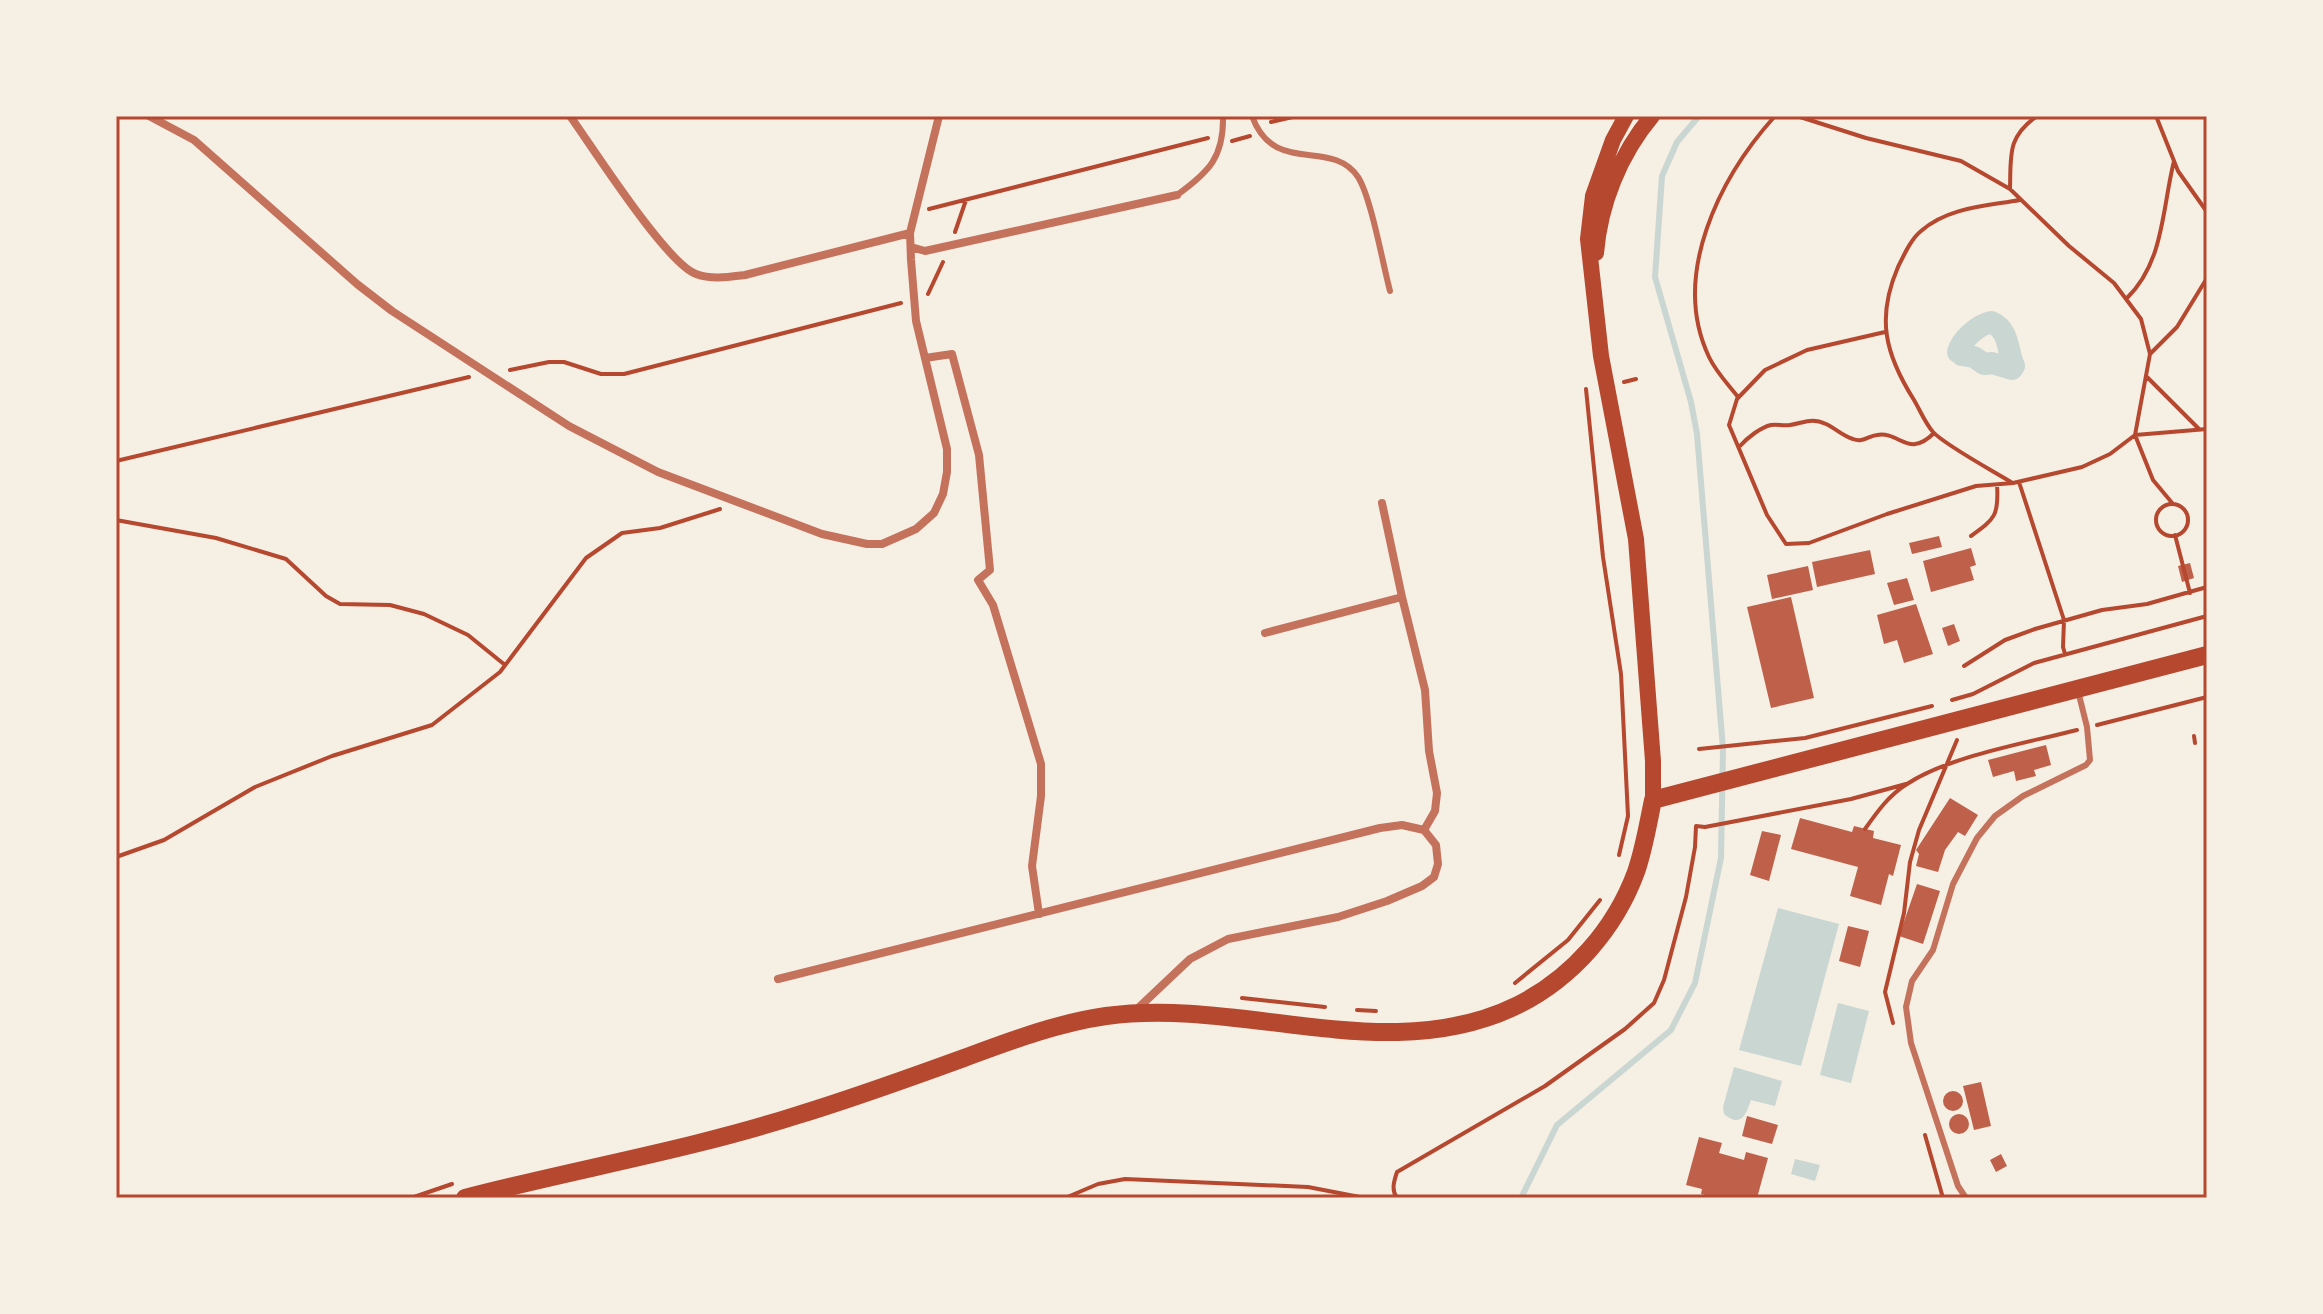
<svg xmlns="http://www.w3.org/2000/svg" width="2323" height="1314" font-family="Signika,sans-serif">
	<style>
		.water { fill: #c9d6d2 }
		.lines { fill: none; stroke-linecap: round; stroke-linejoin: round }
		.stream { stroke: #c9d6d2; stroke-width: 6 }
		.canal { stroke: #c9d6d2; stroke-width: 22 }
		.building { fill: #bf614a }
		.path { stroke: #b5482f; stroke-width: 4 }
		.service { stroke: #c5725c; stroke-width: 6 }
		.minor { stroke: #c5725c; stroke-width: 8 }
		.secondary { stroke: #b5482f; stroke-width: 16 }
		.primary { stroke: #b5482f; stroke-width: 18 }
		.neatline { fill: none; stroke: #b5482f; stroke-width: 3 }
	</style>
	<rect width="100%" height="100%" fill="#f6efe4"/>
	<!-- water -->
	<path class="water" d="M1778,908L1839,924L1801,1066L1739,1050Z
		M1838,1003L1869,1011L1851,1083L1820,1075Z
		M1734,1067L1782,1081L1775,1106L1751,1100C1746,1115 1741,1128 1724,1114L1723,1107Z
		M1795,1159L1820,1165L1815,1181L1791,1174Z"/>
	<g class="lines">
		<!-- stream -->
		<path class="stream" d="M1521,1198L1557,1125L1671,1030L1695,983L1721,858L1723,749L1697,434L1691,402L1655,277L1662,176L1677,142L1699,116"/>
		<!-- canal -->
		<path class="canal" d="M1958,352C1962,339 1978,325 1991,322C2010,330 2007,351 2014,366L2012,369L1992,363L1984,364L1974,357L1962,355"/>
	</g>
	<!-- building -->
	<path class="building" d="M1939,536L1942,547L1912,554L1909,543Z
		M1971,548L1976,565L1970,567L1974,580L1931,592L1923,561Z
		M1870,550L1875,574L1817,587L1812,562Z
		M2190,563L2194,578L2182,582L2178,566Z
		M1808,566L1813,590L1772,599L1767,575Z
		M1907,578L1914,600L1894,605L1887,583Z
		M1791,597L1814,698L1771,708L1747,607Z
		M1916,604L1933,654L1904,663L1897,640L1884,644L1877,615Z
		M1954,624L1960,641L1948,646L1942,628Z
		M2046,745L2051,765L2034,770L2036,776L2016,781L2014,771L1993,777L1988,760Z
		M1950,798L1978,815L1965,836L1958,832L1945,850L1938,872L1916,866L1919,854L1916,850Z
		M1800,818L1852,832L1854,826L1874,831L1873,838L1901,845L1893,876L1889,874L1881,905L1850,896L1858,867L1791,849Z
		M1762,831L1781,835L1769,881L1750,875Z
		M1917,884L1940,891L1923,944L1899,936Z
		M1848,926L1869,931L1860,967L1839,961Z
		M1981,1082L1991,1126L1974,1130L1963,1086Z
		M1943 1101a10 10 0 1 1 20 0a10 10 0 1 1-20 0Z
		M1949 1124a10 10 0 1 1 20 0a10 10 0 1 1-20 0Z
		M1747,1116L1778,1125L1772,1144L1742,1136Z
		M1699,1137L1722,1143L1719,1153L1744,1160L1746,1152L1768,1158L1757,1198H1716L1701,1194L1702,1189L1686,1185Z
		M2001,1154L2007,1166L1996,1172L1990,1160Z"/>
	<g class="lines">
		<!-- path -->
		<path class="path" d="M1797,116L1866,138L1961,161L2010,189L2069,246L2114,283L2141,319L2150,354L2135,435L2153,480L2173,504
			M2156,116L2178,171L2207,212
			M1271,122L1297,116
			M1232,141L1250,136
			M2010,189C2011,155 2007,137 2037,116
			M929,209L1208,138
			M955,232L966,200
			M928,294L943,262
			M2127,298C2164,262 2162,209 2174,161
			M1885,332L1807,350L1765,370L1737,399L1729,425L1767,515L1786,544L1809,543L1887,514L1976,486L2013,483L2082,467L2110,454L2135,435L2207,429
			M2150,354L2177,327L2207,278
			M510,370L549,362H564L601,374H624L901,303
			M2147,377L2199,429
			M1624,382L1636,379
			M1586,389L1603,557L1621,674L1628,816L1619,855
			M1738,397C1728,384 1716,372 1709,357C1670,275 1720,177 1775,116
			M1740,446C1747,438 1761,427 1771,425C1777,424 1783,426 1790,425C1804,423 1811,417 1826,424C1835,428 1843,436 1853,439C1863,443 1868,436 1877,435C1900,431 1908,459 1934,433
			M116,461L469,377
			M2011,482C1993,471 1945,445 1933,432C1925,423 1920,410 1914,400C1885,354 1876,318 1898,267C1904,255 1911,239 1921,231C1948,207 1987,206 2020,200
			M2019,482L2064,620L2063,647L2065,654
			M2156 520a16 16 0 1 1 32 0a16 16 0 1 1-32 0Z
			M116,520L216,538L286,559L326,596L340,604L390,605L424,614L468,635L505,665
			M2175,535L2190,593
			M1971,536C1995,519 1999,515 1997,485
			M1964,666L2005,640L2035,629L2102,610L2147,604L2207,587
			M1952,700L1973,694L2034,663L2207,616
			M2097,725L2207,697
			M2194,736L2195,743
			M1699,749L1805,738L1932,706
			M1865,829C1877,812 1889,795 1907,784C1949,756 2027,743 2077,730
			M116,857L164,840L255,787L332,756L432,725L500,672L586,558L622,533L660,528L720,509
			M1515,983L1568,940L1600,900
			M1242,998L1325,1007
			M1357,1010L1376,1011
			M1893,1023L1885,992L1904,913L1910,862L1919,830L1957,740
			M1925,1135L1943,1198
			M411,1198L452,1184
			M1065,1198L1098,1184L1125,1179L1308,1187L1365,1198
			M1397,1198C1391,1190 1394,1181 1397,1172L1545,1086L1625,1029L1654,1003L1664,980L1686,897L1695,847L1696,826L1705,827L1851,799L1906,784"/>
		<!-- service -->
		<path class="service" d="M1252,116C1274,177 1331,137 1358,177C1371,197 1383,265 1390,291
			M1177,195C1209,172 1224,157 1223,116
			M1966,1198L1958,1186L1911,1043L1906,1007L1912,981L1933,950L1953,884L1977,838L1995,816L2023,796L2086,765L2090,760L2087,727L2078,691"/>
		<!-- minor -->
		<path class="minor" d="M149,116L194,140L357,284L392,311L569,426L658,472L822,534L867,544H882L916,529L934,513L943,494L947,472V449L916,321L911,260L910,233L939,116
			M570,116C593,148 666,263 696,274C712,280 729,277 745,275L910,233
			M911,247L925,251L1177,195
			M925,358L952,354L979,455L990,570L978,580L993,605L1041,764V796L1032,866L1039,914
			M1382,503L1402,597L1425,690L1429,751L1437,793L1435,811L1424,830
			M1265,633L1402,597
			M778,979L1380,828L1402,825L1424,830L1436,845L1438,864L1434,877L1422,886L1387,901L1338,917L1228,939L1190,959L1134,1012"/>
		<!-- secondary -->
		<path class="secondary" d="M1626,116L1613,140L1593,196L1588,239L1601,356L1636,539L1653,761V800
			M1596,253C1600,204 1620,154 1652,116"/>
		<!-- primary -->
		<path class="primary" d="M465,1198C576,1169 689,1150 798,1115C854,1098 909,1078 964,1058C1010,1041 1057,1023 1106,1016C1243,997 1388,1069 1518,1005C1572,978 1615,929 1636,872C1644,849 1648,824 1653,800L2207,655"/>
	</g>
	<!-- border -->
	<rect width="2323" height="1314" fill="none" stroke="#f6efe4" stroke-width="236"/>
	<rect x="118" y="118" width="2087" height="1078" class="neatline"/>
</svg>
